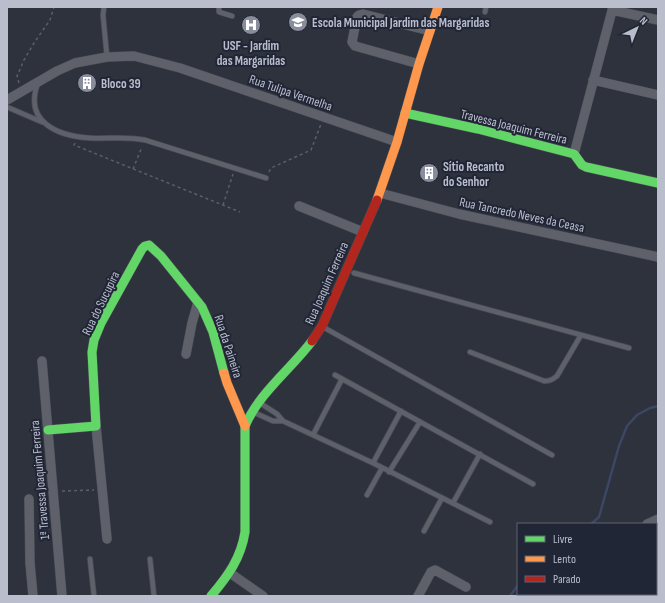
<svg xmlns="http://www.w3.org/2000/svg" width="665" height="603" font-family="'Sofia Sans Condensed',sans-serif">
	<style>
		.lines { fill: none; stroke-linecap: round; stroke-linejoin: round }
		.stream { stroke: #3c4665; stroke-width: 2.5 }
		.lane-casing { stroke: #4a4d55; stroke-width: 6 }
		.street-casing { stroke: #4a4d55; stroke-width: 10 }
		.fast-casing { stroke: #4a4d55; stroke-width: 10 }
		.slow-casing { stroke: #4a4d55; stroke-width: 10 }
		.jam-casing { stroke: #4a4d55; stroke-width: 10 }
		.path { stroke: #5c5f67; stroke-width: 1.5; stroke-dasharray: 3 3; stroke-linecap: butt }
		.lane { stroke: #5e616a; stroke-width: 4.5 }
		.street { stroke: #5e616a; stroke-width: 9 }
		.fast { stroke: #63d668; stroke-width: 9 }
		.slow { stroke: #ff974d; stroke-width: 9 }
		.jam { stroke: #b3261e; stroke-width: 9 }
		.labels { text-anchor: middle; stroke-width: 4; stroke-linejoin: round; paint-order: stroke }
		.poi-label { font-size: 13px; font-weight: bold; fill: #babdcc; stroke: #212637; text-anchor: start }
		.street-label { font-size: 13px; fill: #babdcc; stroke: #212637 }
	</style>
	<rect width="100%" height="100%" fill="#2e323c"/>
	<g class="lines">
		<!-- stream -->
		<path class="stream" d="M591,524L599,517L619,446L627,426L637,415L650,408L658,406
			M510,596L518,585"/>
		<defs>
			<path id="lane" d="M104,7L103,15L107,57
				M219,7V12L232,16
				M485,12L486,7
				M38,83C23,122 58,136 90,138C109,139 126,136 145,140L266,178
				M7,107L42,122
				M354,273L629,348
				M323,327L552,455
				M470,352L544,381C550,381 552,380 557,376L581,335
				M335,375L533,484
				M260,403L277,414L283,421L373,463L490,522
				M253,412L273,421H283
				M313,435L342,379
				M373,463L401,411
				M389,472L420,422
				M367,495L382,468
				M453,503L480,454
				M424,531L442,498
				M90,559L94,596
				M150,559L154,596
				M640,594L643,596"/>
			<path id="street" d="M612,10L658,20
				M419,64L355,46L352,42L357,17L359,15L363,14L430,31
				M593,80L658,95
				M7,100L57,71L75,63L107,57L134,56L180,68L397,142
				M574,154L613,7
				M380,193L459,214L658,257
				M299,206L363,232
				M186,354L192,323L198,302
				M42,361L62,596
				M96,426L107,539
				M29,499L30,563L33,596
				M647,524L658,519
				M230,573L263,596
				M656,577L658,578
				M418,596L431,572L435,570L466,587"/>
			<path id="fast" d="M405,113L478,129L574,154L582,165L586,167L658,183
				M48,430L96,426L92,352L94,340L101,323L142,249L145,246L149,245L161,256L202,307L213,332L224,373
				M211,596C228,576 241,558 245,532V426C259,393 291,369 312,341"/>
			<path id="slow" d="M377,200L397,142L419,64L438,7
				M224,373L227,383L245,426"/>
			<path id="jam" d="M312,341L322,326L377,200"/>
		</defs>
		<!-- lane casing -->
		<use href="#lane" class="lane-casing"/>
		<!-- street casing -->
		<use href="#street" class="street-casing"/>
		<!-- fast casing -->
		<use href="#fast" class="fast-casing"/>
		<!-- slow casing -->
		<use href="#slow" class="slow-casing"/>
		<!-- jam casing -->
		<use href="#jam" class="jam-casing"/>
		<!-- path -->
		<path class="path" d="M19,83L17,76L24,60L34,43L50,20L54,7
			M75,143L74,145L240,212
			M133,169L142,147
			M269,172L271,168L311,150L321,124
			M223,205L233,174
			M62,491L94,490"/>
		<!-- lane -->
		<use href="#lane" class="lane"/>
		<!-- street -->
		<use href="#street" class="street"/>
		<!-- fast -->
		<use href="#fast" class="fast"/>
		<!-- slow -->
		<use href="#slow" class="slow"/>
		<!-- jam -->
		<use href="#jam" class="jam"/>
	</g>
	<!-- icons -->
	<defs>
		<symbol id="school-disc" viewBox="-11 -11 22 22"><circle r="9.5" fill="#898c9a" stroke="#212637"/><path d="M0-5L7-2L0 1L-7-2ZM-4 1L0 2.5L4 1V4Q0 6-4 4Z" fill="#fff"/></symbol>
		<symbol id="hospital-disc" viewBox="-11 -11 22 22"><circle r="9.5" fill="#898c9a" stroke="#212637"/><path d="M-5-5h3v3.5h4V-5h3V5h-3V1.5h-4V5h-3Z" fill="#fff"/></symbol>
		<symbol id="building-disc" viewBox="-11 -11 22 22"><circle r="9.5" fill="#898c9a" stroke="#212637"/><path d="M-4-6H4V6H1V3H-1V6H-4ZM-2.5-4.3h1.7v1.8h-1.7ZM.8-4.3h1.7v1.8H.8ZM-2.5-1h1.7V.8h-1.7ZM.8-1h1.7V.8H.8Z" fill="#fff"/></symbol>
	</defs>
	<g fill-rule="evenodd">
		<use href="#school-disc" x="287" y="11" width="22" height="22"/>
		<use href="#hospital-disc" x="240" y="14" width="22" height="22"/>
		<use href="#building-disc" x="76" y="72" width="22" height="22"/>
		<use href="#building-disc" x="418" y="162" width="22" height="22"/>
	</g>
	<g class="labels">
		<!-- poi labels -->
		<g class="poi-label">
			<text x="312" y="27">Escola Municipal Jardim das Margaridas</text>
			<text x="251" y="50" text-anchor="middle">USF - Jardim<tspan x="251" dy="15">das Margaridas</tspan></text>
			<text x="101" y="88">Bloco 39</text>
			<text x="443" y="171">Sítio Recanto<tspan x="443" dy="15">do Senhor</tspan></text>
		</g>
		<!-- street labels -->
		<g class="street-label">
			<text transform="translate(291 92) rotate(19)" y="5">Rua Tulipa Vermelha</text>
			<text transform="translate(514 126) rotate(14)" y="5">Travessa Joaquim Ferreira</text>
			<text transform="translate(522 214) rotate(12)" y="5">Rua Tancredo Neves da Ceasa</text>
			<text transform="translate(326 283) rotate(-66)" y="5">Rua Joaquim Ferreira</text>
			<text transform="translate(100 303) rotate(-64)" y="5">Rua do Sucupira</text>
			<text transform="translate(229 346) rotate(72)" y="5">Rua da Paineira</text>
			<text transform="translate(39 480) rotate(-95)" y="5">1ª Travessa Joaquim Ferreira</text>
		</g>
	</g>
	<!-- border -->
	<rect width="665" height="603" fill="none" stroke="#babdcc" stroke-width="16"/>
	<!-- legend -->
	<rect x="517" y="523" width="140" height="72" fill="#212637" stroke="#5e6273"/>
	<rect x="525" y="536" width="20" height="6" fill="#63d668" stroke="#5e6273"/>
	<text x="553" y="543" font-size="12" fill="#babdcc">Livre</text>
	<rect x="525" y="556" width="20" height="6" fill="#ff974d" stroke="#5e6273"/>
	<text x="553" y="563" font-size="12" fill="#babdcc">Lento</text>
	<rect x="525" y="576" width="20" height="6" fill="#b3261e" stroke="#5e6273"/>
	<text x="553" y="583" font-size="12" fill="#babdcc">Parado</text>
	<!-- north arrow -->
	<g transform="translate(637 28) rotate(43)" stroke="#212637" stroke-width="3" paint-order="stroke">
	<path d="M0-3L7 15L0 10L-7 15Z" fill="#babdcc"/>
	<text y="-6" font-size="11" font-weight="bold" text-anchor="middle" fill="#babdcc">N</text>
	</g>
</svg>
